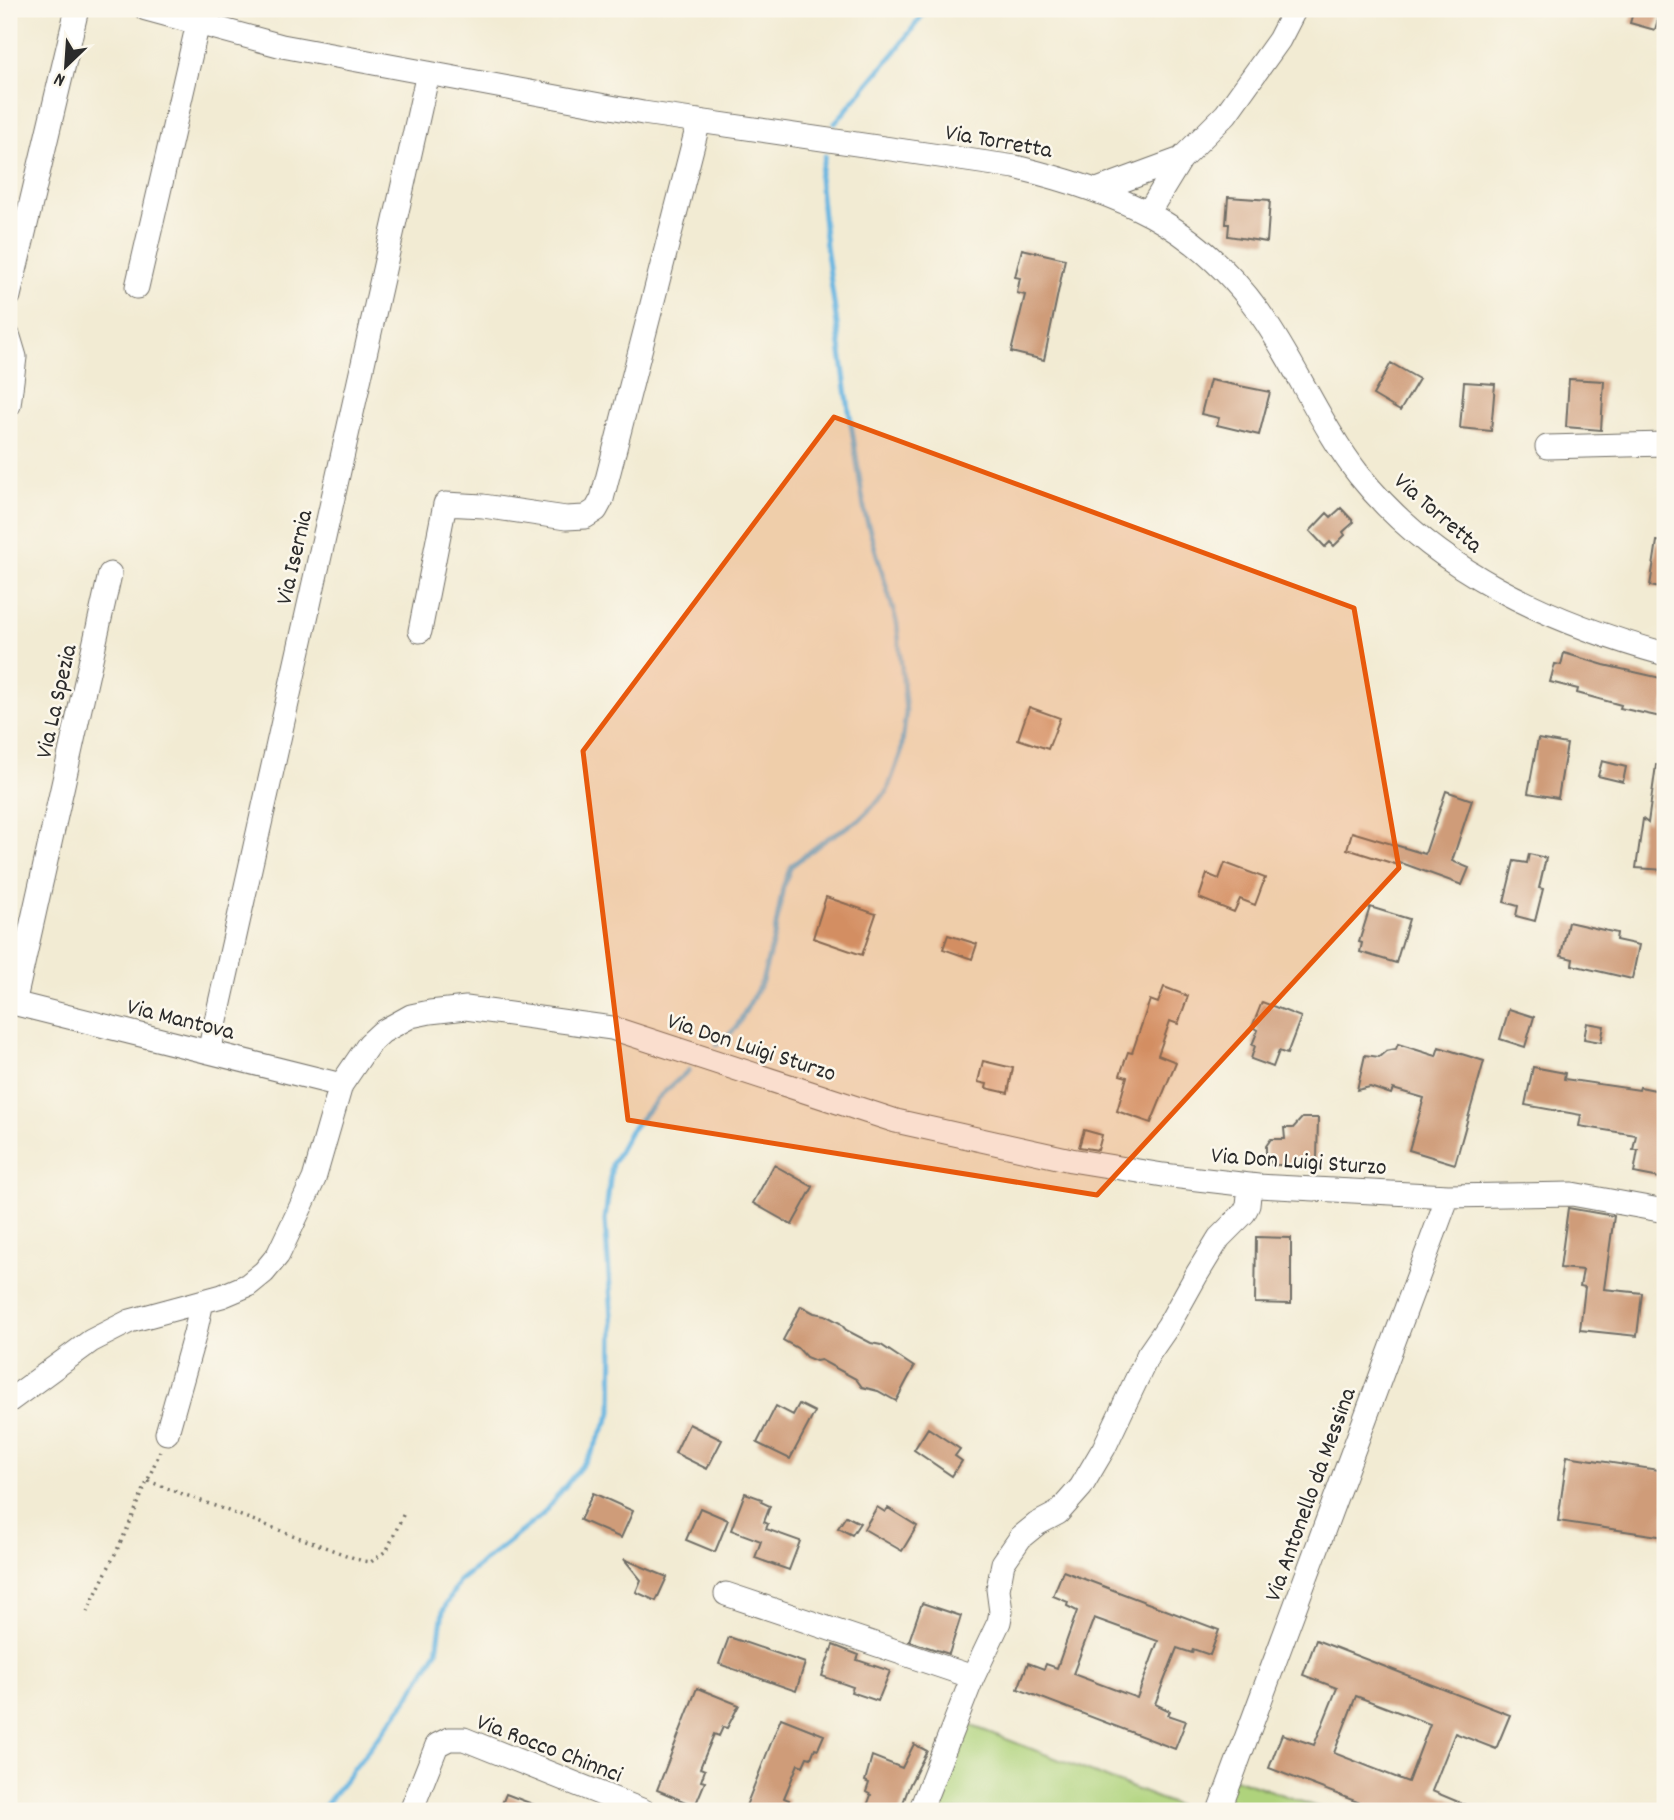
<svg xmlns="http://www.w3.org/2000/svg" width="1674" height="1820" font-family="Dekko,sans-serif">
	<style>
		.green { fill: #afd37c; stroke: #6d7f54; stroke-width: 2 }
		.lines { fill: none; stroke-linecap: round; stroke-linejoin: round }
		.stream { stroke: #66b5e1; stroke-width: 5 }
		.building { fill: #cf9c79; fill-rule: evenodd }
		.minor-casing { stroke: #716e66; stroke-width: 25 }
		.path { stroke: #716e66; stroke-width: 3.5; stroke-dasharray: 2 5; stroke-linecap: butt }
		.minor { stroke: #fff; stroke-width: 23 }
		.marked { fill: #e8590c; fill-opacity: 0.2; stroke: #e8590c; stroke-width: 5; stroke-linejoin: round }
		.labels { text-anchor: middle; stroke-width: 5; stroke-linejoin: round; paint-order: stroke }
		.street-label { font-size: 24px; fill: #2b2b2b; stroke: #fbf7ec }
	</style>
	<rect width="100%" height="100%" fill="#fbf7ec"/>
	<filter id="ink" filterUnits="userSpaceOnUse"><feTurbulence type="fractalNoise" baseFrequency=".0143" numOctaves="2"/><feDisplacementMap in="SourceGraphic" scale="14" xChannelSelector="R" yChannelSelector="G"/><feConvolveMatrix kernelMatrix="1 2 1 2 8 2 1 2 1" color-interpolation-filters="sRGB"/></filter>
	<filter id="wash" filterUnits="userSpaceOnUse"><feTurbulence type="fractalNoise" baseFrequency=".00686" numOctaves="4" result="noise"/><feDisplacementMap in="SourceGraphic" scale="28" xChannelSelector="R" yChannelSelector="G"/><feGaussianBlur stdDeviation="1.57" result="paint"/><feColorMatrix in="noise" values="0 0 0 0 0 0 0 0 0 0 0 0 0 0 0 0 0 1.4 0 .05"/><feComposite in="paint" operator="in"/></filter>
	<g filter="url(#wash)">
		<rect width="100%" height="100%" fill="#f2ebd3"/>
		<!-- green -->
		<path class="green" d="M963,1723L983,1730L1191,1811H930Z
			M1232,1777L1328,1811H1219Z"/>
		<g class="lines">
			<!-- stream -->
			<path class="stream" d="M835,123L895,52L927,9
				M717,1045L736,1028L762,981L774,937L783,887L791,866L828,838L859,820L887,792L901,752L906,712L897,623L865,514L849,410L826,246L819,177L825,156
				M321,1811L407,1700L437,1651L443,1611L459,1581L542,1515L591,1454L612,1412L613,1329L605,1220L612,1164L630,1131L661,1095L689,1070"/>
		</g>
		<g id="blocks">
			<!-- building -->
			<path class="building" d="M1634,9H1661L1655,30L1630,23Z
				M1228,197L1270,200L1267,242L1228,236L1229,224H1226Z
				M1022,249L1065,259L1044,360L1011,352L1025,295L1017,293L1020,278L1015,277Z
				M1391,363L1419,379L1400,411L1373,395Z
				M1569,379L1604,381L1601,430L1566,427Z
				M1210,380L1270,392L1259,435L1217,425L1219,418L1201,414Z
				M1464,382L1495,384L1491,431L1460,428Z
				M1341,508L1354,522L1343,532L1345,535L1334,546L1330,542L1325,547L1310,531L1327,513L1331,517Z
				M1657,541L1665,542V589L1650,586Z
				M1564,653L1604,665L1665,679V699L1661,717L1620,708L1621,705L1577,693L1578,689L1550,682L1555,664L1561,665Z
				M1029,707L1060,718L1048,749L1018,739Z
				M1538,739L1567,744L1558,798L1528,793Z
				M1602,761L1626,767L1623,782L1598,776Z
				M1656,765H1665V870L1636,868L1643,819L1648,823Z
				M1446,791L1472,800L1452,861L1469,868L1462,885L1399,862L1398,865L1347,849L1352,832L1425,854Z
				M1529,854L1546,858L1539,888L1543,889L1535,921L1516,916L1518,906L1504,902L1514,861L1527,863Z
				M1225,863L1265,878L1255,905L1240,899L1234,912L1199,898L1207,874L1219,879Z
				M826,897L876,914L862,955L813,938Z
				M1370,907L1409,919L1396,963L1360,952L1362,943L1359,942Z
				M1568,922L1617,933L1616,940L1639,945L1632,979L1572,965L1573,959L1561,956Z
				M948,935L977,944L972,959L943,949Z
				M1164,987L1188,996L1178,1024L1170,1021L1158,1055L1176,1062L1151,1123L1117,1111L1127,1077L1120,1075L1128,1052L1132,1053L1150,1000L1158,1003Z
				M1262,1002L1301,1017L1287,1054L1279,1051L1273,1067L1251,1059L1255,1046L1252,1045L1258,1030L1252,1027Z
				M1509,1009L1534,1017L1525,1047L1500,1039Z
				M1587,1023L1604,1026L1601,1042L1584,1039Z
				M1398,1044L1436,1056L1439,1047L1484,1061L1455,1164L1409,1150L1424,1098L1393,1089L1391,1094L1370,1087L1357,1090L1365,1055L1379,1057L1386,1051L1396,1049Z
				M983,1061L1013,1068L1008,1093L986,1088L987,1084L978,1082Z
				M1533,1067L1565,1073L1564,1079L1639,1090L1640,1087L1665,1092V1179L1634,1173L1638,1150H1633L1636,1135L1579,1126L1581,1115L1525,1105Z
				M1302,1118H1318L1317,1159H1306V1165H1270V1159L1266,1154V1146L1271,1139H1285L1284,1128H1293Z
				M1084,1130L1102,1135L1098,1150L1079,1147Z
				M774,1165L813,1187L792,1225L753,1203Z
				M1568,1208L1614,1216L1604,1289L1642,1293L1637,1336L1580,1330L1585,1287L1580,1286L1583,1270L1560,1268Z
				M1256,1237L1291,1238V1304L1255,1303Z
				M801,1306L814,1313L825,1315L840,1323L846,1330L871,1343L881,1345L914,1367L896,1401L878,1391L862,1387L856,1379L821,1360L816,1361L806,1357L799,1349L783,1340Z
				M799,1404L815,1412L790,1459L757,1443L776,1406L793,1415Z
				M689,1424L722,1440L707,1469L675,1453Z
				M928,1428L960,1449L955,1456L962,1461L952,1476L914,1450Z
				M1567,1456L1665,1471V1537L1558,1521Z
				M593,1493L633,1511L621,1538L580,1520Z
				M745,1493L762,1499L761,1502L770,1506L764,1522L768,1524L766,1529L800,1541L789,1570L755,1558L761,1541L731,1530Z
				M877,1507L885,1512L888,1508L917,1526L902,1551L864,1529Z
				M700,1508L728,1520L715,1552L686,1540Z
				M846,1516L860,1523L852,1535L838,1528Z
				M624,1559L667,1577L656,1601L636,1592L641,1580Z
				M1063,1571L1219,1630L1210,1655L1193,1649L1192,1653L1177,1648L1155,1704L1170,1711L1168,1715L1186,1721L1175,1749L1018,1689L1028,1663L1044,1669L1046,1664L1057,1668L1077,1611L1067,1606L1068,1602L1053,1596ZM1094,1618L1158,1641L1137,1698L1073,1674Z
				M922,1603L961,1616L949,1654L909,1641Z
				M729,1637L805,1663L796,1691L719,1664Z
				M1316,1640L1510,1715L1496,1749L1455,1733L1432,1791L1480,1811H1381L1269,1768L1282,1734L1314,1745L1337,1688L1303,1675ZM1356,1696L1430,1724L1408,1782L1334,1753Z
				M833,1645L859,1655L857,1660L890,1671L878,1701L851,1692L853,1687L822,1676Z
				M697,1688L739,1705L727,1728L723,1727L719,1736L714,1734L700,1768L705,1770L701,1781L705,1782L695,1806L657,1790Z
				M781,1718L824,1735L818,1749L815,1748L811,1758L807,1757L803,1766L798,1764L784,1798L789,1800L785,1811H744Z
				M914,1744L927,1751L910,1784L900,1811H865L871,1795L866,1792L869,1783L865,1781L872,1756L902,1768Z
				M506,1794L548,1810V1811H499Z"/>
		</g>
	</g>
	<g filter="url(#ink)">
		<use href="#blocks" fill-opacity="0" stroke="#716e66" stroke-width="2"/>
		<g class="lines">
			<defs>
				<path id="minor" d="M146,9L282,46L643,113L1015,167C1118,192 1195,223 1259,312C1296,364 1320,425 1359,475C1435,571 1550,622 1665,654
					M1097,190L1181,159
					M1148,213L1181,159L1226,114L1279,40L1295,9
					M137,287L198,23
					M9,296L77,9
					M9,337L15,357L9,405
					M1547,447L1665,444
					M420,631L445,504L483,506L566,518L585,517L596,510L602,499L699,121
					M9,1002L341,1085
					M14,1004L110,574
					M209,1052L428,73
					M9,1401L91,1341L130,1321L222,1296L248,1285L264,1272L278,1255L314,1179L341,1085L369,1044L382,1032L411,1016L430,1012L466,1008L612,1028L896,1121L1071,1160L1163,1175L1258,1186L1448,1196L1572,1194L1665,1211
					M167,1433L195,1333L202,1302
					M726,1594L973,1677
					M411,1811L437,1745L449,1739H464L644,1811
					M920,1811L972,1679L999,1622L1001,1612L998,1589L1003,1563L1021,1537L1037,1524L1058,1513L1081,1487L1104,1448L1148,1355L1168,1326L1197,1274L1219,1238L1244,1213L1248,1205L1250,1185
					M1219,1811L1448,1196"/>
			</defs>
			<!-- minor casing -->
			<use href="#minor" class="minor-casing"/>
			<!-- path -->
			<path class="path" d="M148,1481L362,1561L371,1562L387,1550L405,1511
				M87,1612L129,1525L160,1451"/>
			<!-- minor -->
			<use href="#minor" class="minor"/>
		</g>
	</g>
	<!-- marked area -->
	<path class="marked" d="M834,417L1354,608L1399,868L1097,1195L628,1120L583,751Z"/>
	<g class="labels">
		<!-- street labels -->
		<g class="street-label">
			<text transform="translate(999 140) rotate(10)" y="8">Via Torretta</text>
			<text transform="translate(1439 512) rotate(41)" y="8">Via Torretta</text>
			<text transform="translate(293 557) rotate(-77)" y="8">Via Isernia</text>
			<text transform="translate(55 701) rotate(-77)" y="8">Via La Spezia</text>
			<text transform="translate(181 1018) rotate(14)" y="8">Via Mantova</text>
			<text transform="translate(752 1046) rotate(18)" y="8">Via Don Luigi Sturzo</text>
			<text transform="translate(1299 1160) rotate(4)" y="8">Via Don Luigi Sturzo</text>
			<text transform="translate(1309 1494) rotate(-70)" y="8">Via Antonello da Messina</text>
			<text transform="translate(550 1747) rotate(21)" y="8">Via Rocco Chinnci</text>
		</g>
	</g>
	<!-- margin -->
	<rect width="1674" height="1820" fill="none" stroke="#fbf7ec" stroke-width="35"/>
	<!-- north arrow -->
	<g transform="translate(66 66) rotate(205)" stroke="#fbf7ec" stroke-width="5" paint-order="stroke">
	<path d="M0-5L12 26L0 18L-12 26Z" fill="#2b2b2b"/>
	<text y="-10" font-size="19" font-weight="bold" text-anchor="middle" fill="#2b2b2b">N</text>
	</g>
</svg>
